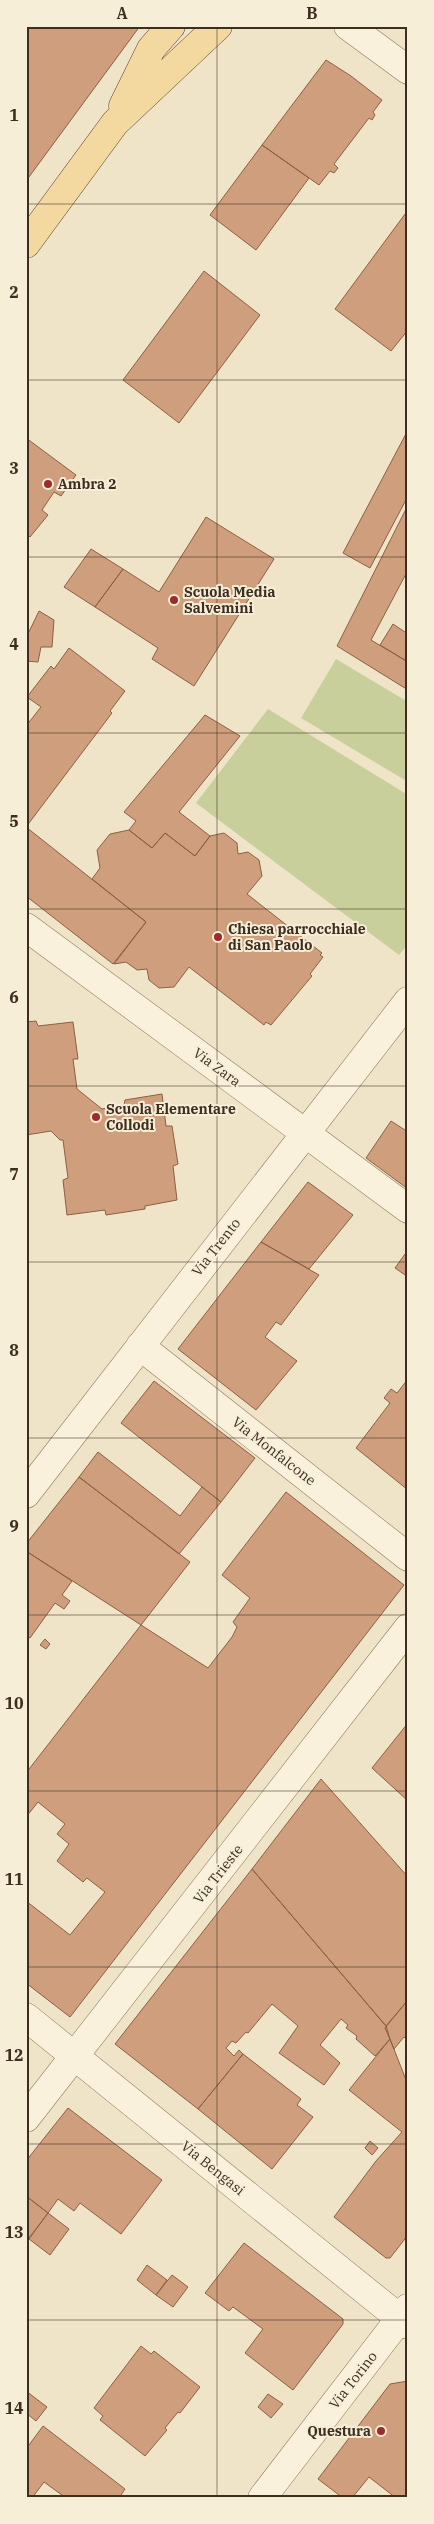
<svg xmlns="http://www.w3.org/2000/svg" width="434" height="2524" font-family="'IBM Plex Serif',serif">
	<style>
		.green { fill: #c9cf9b }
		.building { fill: #cf9f7d; stroke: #8d5f41 }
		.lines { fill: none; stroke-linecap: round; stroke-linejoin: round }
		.minor-casing { stroke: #8d765c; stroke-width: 29 }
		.major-casing { stroke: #5b4430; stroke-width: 29 }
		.minor { stroke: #faf1dc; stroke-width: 28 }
		.major { stroke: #f3d9a0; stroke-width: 28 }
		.grid { fill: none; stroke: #3d2e20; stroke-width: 1; stroke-opacity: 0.55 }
		.poi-dot { fill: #9e2a2b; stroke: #f7eed8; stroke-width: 2 }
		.labels { text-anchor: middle; stroke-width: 4; stroke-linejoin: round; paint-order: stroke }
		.poi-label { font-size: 14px; font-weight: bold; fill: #3d2e20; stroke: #f7eed8; text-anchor: start }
		.street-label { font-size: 14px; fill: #3d2e20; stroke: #f7eed8 }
		.neatline { fill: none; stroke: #3d2e20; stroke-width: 2 }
		.grid-label { font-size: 16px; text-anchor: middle; font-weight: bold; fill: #3d2e20 }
	</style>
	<rect width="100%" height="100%" fill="#f0e4c8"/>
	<!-- green -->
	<path class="green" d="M336,659L408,702V782L301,718Z
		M268,709L408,795V944L399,955L196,803Z"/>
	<!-- building -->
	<path class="building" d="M26,26H140L26,181Z
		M326,60L351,76L382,100L373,112L375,115L372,120L369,118L334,164L338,168L334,173L330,171L319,185L262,145Z
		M262,145L309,178L256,250L210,215Z
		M408,210V330L391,351L335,309Z
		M204,271L260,315L179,423L123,380Z
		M408,430V496L370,568L343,553Z
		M26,438L76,475L61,496L54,492L42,510L48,515L30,537L26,533Z
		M408,505V570L371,640L408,662V690L337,646Z
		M206,517L274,559L194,686L152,659L158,648L95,607L123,569L159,592Z
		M91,549L123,569L95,607L64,587Z
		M39,611L54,620L52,647H41L38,662L26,661V638Z
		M393,624L408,634V662L380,645Z
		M69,648L125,691L110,711L112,713L26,827L146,922L113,964L26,896V726L41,707L27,697L51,666L54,669Z
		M205,715L240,736L179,812L210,836L195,856L165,833L152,848L129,830L136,821L124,812Z
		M129,830L152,848L165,833L195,856L210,836L224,833L237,843L238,854L248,852L259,860L262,876L247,894L322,953L320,955L323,957L310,974L312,976L271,1025L266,1022L264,1025L189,967L174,987L159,988L149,980L147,969L137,970L126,962L114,964L146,922L92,879L100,868L97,850L110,834Z
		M36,1021L38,1026L73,1022L78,1059H73L77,1089L102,1109L124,1105L125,1100L162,1094L166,1126H172L178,1164L173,1166L177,1200L145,1206V1209L106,1215L105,1210L67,1215L63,1180L68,1178L63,1140H60L51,1131L26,1135V1022Z
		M391,1121L408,1132V1189L366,1158Z
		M308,1182L353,1215L309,1269L261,1242Z
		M261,1242L319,1275L281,1325L276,1322L265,1337L297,1361L256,1410L178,1349Z
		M405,1254L408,1256V1277L395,1268Z
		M408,1379V1490L356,1448L390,1403L384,1398L391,1389L397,1393Z
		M154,1381L255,1458L221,1502L121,1423Z
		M98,1452L180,1516L202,1487L221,1502L179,1554L79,1477Z
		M79,1477L190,1562L141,1625L26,1551V1544Z
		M286,1492L404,1585L70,2017L26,1983V1901L70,1935L105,1892L87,1878L83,1882L57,1861L69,1844L57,1834L65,1824L38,1802L26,1817V1773L141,1625L208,1668L232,1637L237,1627L233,1622L250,1598L222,1575Z
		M26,1551L72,1581L62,1595L70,1601L64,1609L55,1603L30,1638L26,1635Z
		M45,1639L50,1644L46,1649L40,1645Z
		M408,1723V1801L372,1768Z
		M321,1779L408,1877V2000L386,2026L252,1869Z
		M252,1869L386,2026L390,2039L375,2056L356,2039L357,2036L346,2028L348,2025L341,2019L320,2045L340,2063L324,2085L279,2053L298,2026L272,2004L248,2033L246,2032L236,2043L232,2041L226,2048L234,2056L239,2050L243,2054L198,2109L115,2044Z
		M408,2000V2040L404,2037L394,2049L385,2028Z
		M390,2039L408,2085V2235L390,2258H386L334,2217L376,2161L402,2132L349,2090Z
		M243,2054L301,2099L297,2105L313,2117L272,2169L198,2109Z
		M68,2108L162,2180L121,2234L80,2203L74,2211L58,2199L48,2213L26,2196V2161Z
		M370,2141L378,2148L372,2155L365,2148Z
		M26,2196L48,2213L26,2242Z
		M48,2213L69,2229L50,2255L29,2239Z
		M244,2243L343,2319V2324L293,2390L245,2353L263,2329L233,2307L229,2311L205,2293Z
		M147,2265L167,2280L156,2295L137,2280Z
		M172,2275L188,2287L173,2307L156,2295Z
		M141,2346L151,2354L154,2351L200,2387L180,2413L178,2412L165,2428L167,2430L145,2456L100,2420L103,2416L94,2408Z
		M408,2381V2498H396L369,2477L352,2498H343L318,2479L390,2384Z
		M26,2391L47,2407L36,2421L26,2413Z
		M268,2394L283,2404L271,2418L258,2407Z
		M43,2426L125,2489L119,2498H66L44,2482L32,2498H26V2449Z"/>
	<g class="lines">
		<defs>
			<path id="minor" d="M348,26L408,70
				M26,927L408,1209
				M140,1346L408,1557
				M26,1494L408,1001
				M26,2017L408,2325
				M26,2118L408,1628
				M262,2498L408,2308"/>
			<path id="major" d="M123,106L151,49L171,26
				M26,244L115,123L218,26"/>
		</defs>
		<!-- minor casing -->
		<use href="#minor" class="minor-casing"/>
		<!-- major casing -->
		<use href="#major" class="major-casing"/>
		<!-- minor -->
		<use href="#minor" class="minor"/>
		<!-- major -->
		<use href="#major" class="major"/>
	</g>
	<!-- grid -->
	<path class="grid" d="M217,26V2498M26,204H408M26,380H408M26,557H408M26,733H408M26,909H408M26,1086H408M26,1262H408M26,1438H408M26,1615H408M26,1791H408M26,1967H408M26,2144H408M26,2320H408"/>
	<!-- markers -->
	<g class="poi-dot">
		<circle cx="48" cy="484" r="5"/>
		<circle cx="174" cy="600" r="5"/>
		<circle cx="218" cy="937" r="5"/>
		<circle cx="96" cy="1117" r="5"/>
		<circle cx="381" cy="2431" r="5"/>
	</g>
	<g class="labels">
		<!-- poi labels -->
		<g class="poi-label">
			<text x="58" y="489">Ambra 2</text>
			<text x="184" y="597">Scuola Media<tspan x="184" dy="16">Salvemini</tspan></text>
			<text x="228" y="934">Chiesa parrocchiale<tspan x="228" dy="16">di San Paolo</tspan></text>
			<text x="106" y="1114">Scuola Elementare<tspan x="106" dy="16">Collodi</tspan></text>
			<text x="371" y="2436" text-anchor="end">Questura</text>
		</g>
		<!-- street labels -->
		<g class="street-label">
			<text transform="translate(217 1067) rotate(36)" y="5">Via Zara</text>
			<text transform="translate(216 1247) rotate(-52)" y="5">Via Trento</text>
			<text transform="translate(274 1451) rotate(38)" y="5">Via Monfalcone</text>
			<text transform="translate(218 1874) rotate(-52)" y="5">Via Trieste</text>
			<text transform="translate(213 2168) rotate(39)" y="5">Via Bengasi</text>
			<text transform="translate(353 2380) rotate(-52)" y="5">Via Torino</text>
		</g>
	</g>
	<!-- border -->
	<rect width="434" height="2524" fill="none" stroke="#f7eed8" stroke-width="55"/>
	<rect x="28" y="28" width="378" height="2468" class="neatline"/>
	<g class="grid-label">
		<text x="122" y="19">A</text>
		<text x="312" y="19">B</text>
		<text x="14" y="121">1</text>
		<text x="14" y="298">2</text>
		<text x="14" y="474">3</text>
		<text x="14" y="650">4</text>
		<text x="14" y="827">5</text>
		<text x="14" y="1003">6</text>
		<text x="14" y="1180">7</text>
		<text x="14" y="1356">8</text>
		<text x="14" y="1532">9</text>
		<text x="14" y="1709">10</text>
		<text x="14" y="1885">11</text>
		<text x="14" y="2061">12</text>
		<text x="14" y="2238">13</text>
		<text x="14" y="2414">14</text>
	</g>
</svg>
